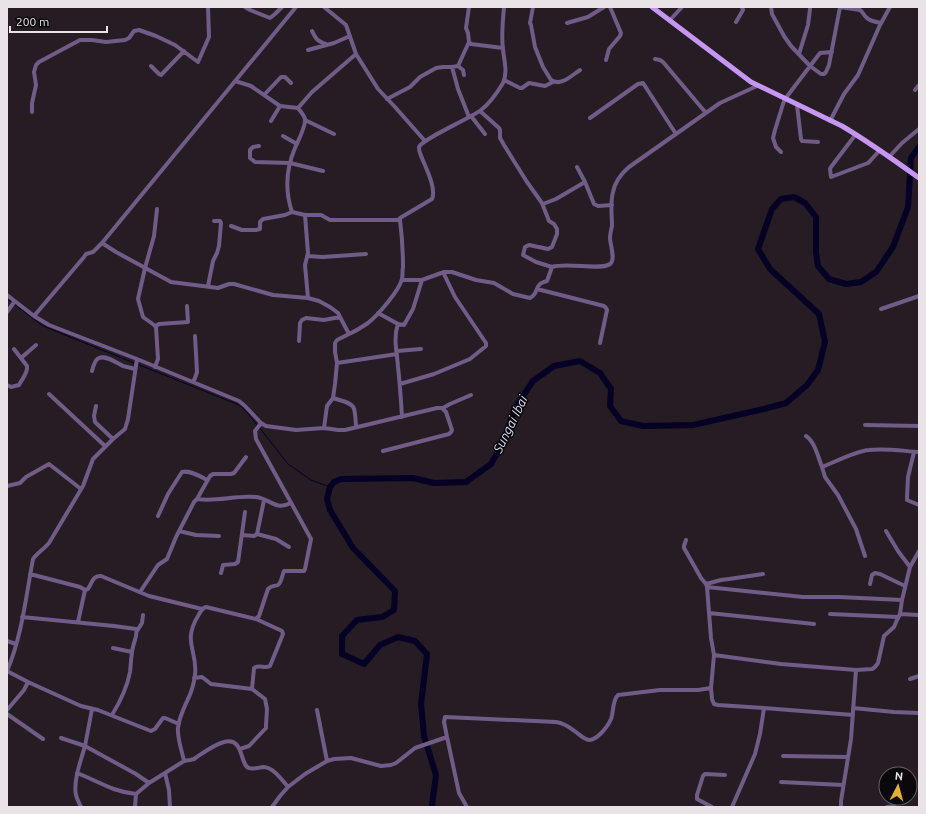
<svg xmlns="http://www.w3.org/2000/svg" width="926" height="814" font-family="Ubuntu,sans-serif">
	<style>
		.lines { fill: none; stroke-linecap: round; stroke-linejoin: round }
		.stream { stroke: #060024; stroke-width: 1 }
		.river { stroke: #060024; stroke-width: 6 }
		.minor { stroke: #715c88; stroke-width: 4 }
		.major { stroke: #c597f3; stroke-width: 5 }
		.labels { text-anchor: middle; stroke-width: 3; stroke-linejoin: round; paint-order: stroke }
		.water-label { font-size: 13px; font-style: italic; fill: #dbdcf0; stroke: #0b080b }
	</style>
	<rect width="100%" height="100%" fill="#251c24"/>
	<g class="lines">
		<!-- stream -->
		<path class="stream" d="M7,299L11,302
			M14,304L43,326L134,363
			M137,364L239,405L245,410L257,425
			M259,427L288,464L311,480L330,487"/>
		<!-- river -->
		<path class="river" d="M433,807L432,805L436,775L424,736L421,704L427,654L415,641L398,637L380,645L364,664L342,654V636L357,620L382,617L394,610L395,591L353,548L330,510L327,499L330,487L334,482L341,479L413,478L434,483L466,482L491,464L503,443L515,408L533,381L554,366L580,361L600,373L611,389L610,406L621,421L643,426L693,425L764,409L786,403L807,385L818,370L825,342L819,314L770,269L758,249L772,209L781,199L794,197L805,203L816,217V252L818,266L829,279L846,284L861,282L876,272L893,247L908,207L911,158L919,147"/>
		<!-- minor -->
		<path class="minor" d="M245,7L250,10L270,18L275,14L282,7
			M324,7L346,25L356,54L378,89L395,107L425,141
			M469,7L466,28L468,33L469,42L471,44L503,48
			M533,7L530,23L531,25L535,47L543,67L551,80C561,87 572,75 580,70
			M771,7L772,14L784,36L791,46L810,66L821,74H824L826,72L829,65L840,7
			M840,7L860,10C863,12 864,16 867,18C870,21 876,22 881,23
			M670,20L682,7
			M736,22L743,10L742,7
			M567,23L588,17L604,7
			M312,31C316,39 317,41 326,44
			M308,50L334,43L350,36
			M799,54L808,25L810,9V7
			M655,59L660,60L663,62L706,113
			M606,60L609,49L620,36L621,33L610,7
			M151,66L159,74L161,75L184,51
			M458,66L469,42
			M464,75L463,70L458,66L452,67L458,89L469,117
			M504,80L520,88H522L529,83L545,86L553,82
			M235,81L251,86L280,106L298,108L312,92L356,54
			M915,90L919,85
			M264,95L281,77H285L291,83
			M387,99L410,87L420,77L436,68L443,67H452
			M797,105L801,139L802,141L818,142
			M298,108C300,111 304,115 305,119C306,126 298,141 295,148C286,169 285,191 292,212L305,215L308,253L305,265L308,298
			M480,111L499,128L500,130V138L504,145L527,182L542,203L549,221L554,224L557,229V234L552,247L548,249L529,245L525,247L523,255L536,262L552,267
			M32,112V103L36,85L34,72L36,65L39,62L80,40H92L106,42L125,40L129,38L134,31L139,30L156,36L175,45L198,62L209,37L208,7
			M471,116L485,134
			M590,118L638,84L643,83L676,134
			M305,120L334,134
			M271,121L280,106
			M830,121L844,94L858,75L880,25L890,7
			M856,134L831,167L830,169L831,177L868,163L870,161L880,150
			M283,136L297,144
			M259,146L253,147L250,150V158L255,162L290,163L323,171
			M781,152L776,147L773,138L775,130L783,104L785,99L820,53L832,52
			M889,157L902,143L919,129
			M577,167L585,182L594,204L598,206L612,205
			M543,204L556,199L585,182
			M305,215H321L330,220H400
			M231,226L242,230H256L260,229V222L263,219L285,215L292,212
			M102,243L116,252L171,282L218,288L229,284H234L273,295L308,298L319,301L330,307L338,313L340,317L349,334L337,340L335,343V352L337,363L335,384L333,398L327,406L324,428
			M307,256L323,257L366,254
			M402,280H422L444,272H452L476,280L494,283L513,294L530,298C538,294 535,288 540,284C540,283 547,281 547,281L552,267C568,262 600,271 610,264C616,260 610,244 610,238C610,234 611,230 612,226C612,215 610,203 613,192C615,182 622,173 629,167L720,103L757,86
			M208,286L213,261L217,253L219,246L221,223L220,221H214
			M537,289L604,306L606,308L607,310L600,343
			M7,295L34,316L49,325L137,359L239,401L244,405L261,423L266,426L296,430L324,428L338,430H345L437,408H442L446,412L452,430L451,432L449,434L383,451
			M881,309L919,296
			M7,312L15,301
			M378,313L398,324L404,325L413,309L422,280
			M34,316L84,257L86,254L93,252L102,243L296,7
			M398,324C393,338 397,352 398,367C400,384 401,400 402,417
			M156,326L159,324L188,322L187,306
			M349,334C356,331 362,327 368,323C378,315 399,291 402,279C403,275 402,271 403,267C403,251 402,236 400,220V218L432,199C437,187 424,165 420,153C419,151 419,148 419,147C422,139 471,118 481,110C489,104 497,93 503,83C508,72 504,61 503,49C501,35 503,21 504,7
			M299,341L300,323L302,320L306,318L324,320L340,317
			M397,351L421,349
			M21,358L36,345
			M337,363L397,354
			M155,367L158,359L156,327L154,325L143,317L138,299L145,268L154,236L157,209
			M92,371C93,367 95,359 99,358C106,355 117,363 123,366C127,367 131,368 135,369
			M193,382L195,378L197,372L195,336
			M400,384L434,374L470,359L486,346V343L455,297L443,272
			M7,385L11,387L19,385C22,379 28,373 27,366L14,349
			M49,394L105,446
			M333,398C355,405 355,402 356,427
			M96,406L94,416L95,422L113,439
			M443,408L450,404L471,395
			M865,425L919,426
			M806,436C815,442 818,457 822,467C835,462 856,451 869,450C885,448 903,451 919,452
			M914,452L908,477L907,498V500L919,505
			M822,467L825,477L838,495L856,529L865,556
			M7,486L20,483L26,477L49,464L81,489
			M197,499C217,502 236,495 256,497C271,499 275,511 291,503
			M158,516L168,494L182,472C190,470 200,476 207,480
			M179,531L196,535L219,536
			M886,531L898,551L910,567
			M257,534L276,539L289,547
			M242,535L254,536L257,534L263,505L264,500
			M686,540L684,546V548L701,578L706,584L707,587L711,638L714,655
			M221,573L223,565L235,564L238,562L245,512
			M30,574L80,587L85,590L78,622
			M706,584L721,580L729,579L763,574
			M870,584L872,575L875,573L880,574L905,586
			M707,587L803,597H839L902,600
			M85,590L88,589C92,583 93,575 101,576L149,596L202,609
			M140,592L158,565L167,559L176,537L194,502L197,499L210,476L213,474H231L234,473L246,457
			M709,613L814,624
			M830,614L898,617
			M900,614L919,615
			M22,617L114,626L136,629C138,635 134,641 133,647C131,655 131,664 130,672C127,688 120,702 112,715
			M137,631L142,623L143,615
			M7,641L16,644
			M113,648L132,652
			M7,671C22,636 26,596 33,559C37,553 44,549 49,543L83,486L93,459L113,439L125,429L128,419L137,359
			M7,671L28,682L81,706L98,710L118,718L151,731L155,729L163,718H165L179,724
			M194,678L202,677L211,684L252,689
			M910,679L919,676
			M711,688L712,699L714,704L718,705L764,708L853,715
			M853,708L894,712L919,713
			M7,710L24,690L28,682
			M317,710L327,761
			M7,714L43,739
			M61,738L85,746L92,709
			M240,749L249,746L266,728V725L267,709L265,699L252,689L254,668C259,664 265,669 270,666L283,634L282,631L280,630L256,619
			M783,756L848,757
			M184,761C182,751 177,738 178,728C179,717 184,708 188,699C192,691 194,683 195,675C198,651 182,642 198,616C200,612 202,608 206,607L256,619L259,616L268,589C272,585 273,587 278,585C282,582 282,575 284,571H304L305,569L311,539L256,439L255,431L261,423
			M77,773C98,781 113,792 136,794
			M165,773L169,790L170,807
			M781,782L843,785
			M149,783L184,761L190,760L194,759C203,753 213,745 224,742C244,736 240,766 249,768C253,770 259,767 264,767C274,768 282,780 288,787
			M81,807C79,803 77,799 76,795C73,781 81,760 85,746L136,774L149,783L136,794L135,807
			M272,807L280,796L288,787L305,774L327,761L334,759L351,758L381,766L391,765L396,763L415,748L447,737
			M467,807L459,793L447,737L444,722L445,717L556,722C562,723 568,726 573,730C578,733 581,737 586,739C595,744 608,726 611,719C614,711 612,701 618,695L660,690H698L711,688L714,655L781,664L856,670
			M712,807L697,799V795L703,776L705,774L725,775
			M732,807L755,754L760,734L764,708
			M841,807V801L851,739L856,670L872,669L875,667L878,663L884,636L894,627L897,620L900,614L902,600L910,567L919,551
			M887,807L894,806"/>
		<!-- major -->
		<path class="major" d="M652,7L751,82L842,126C869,142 894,160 919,178"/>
	</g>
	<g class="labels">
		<!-- water labels -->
		<g class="water-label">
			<text transform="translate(510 424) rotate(-64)" y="5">Sungai Ibai</text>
		</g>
	</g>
	<!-- border -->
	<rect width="926" height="814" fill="none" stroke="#e9e3e8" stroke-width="16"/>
	<!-- north arrow -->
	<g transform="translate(898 786) rotate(6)"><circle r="19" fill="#0b080b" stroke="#646063"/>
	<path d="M0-3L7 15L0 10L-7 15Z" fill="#e3ae35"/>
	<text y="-6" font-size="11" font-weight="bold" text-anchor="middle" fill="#e9e3e8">N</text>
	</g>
	<!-- scale -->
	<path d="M10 26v6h97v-6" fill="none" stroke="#e9e3e8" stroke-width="2"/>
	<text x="16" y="26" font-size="12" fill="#e9e3e8" stroke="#0b080b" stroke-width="3" paint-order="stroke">200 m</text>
</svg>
